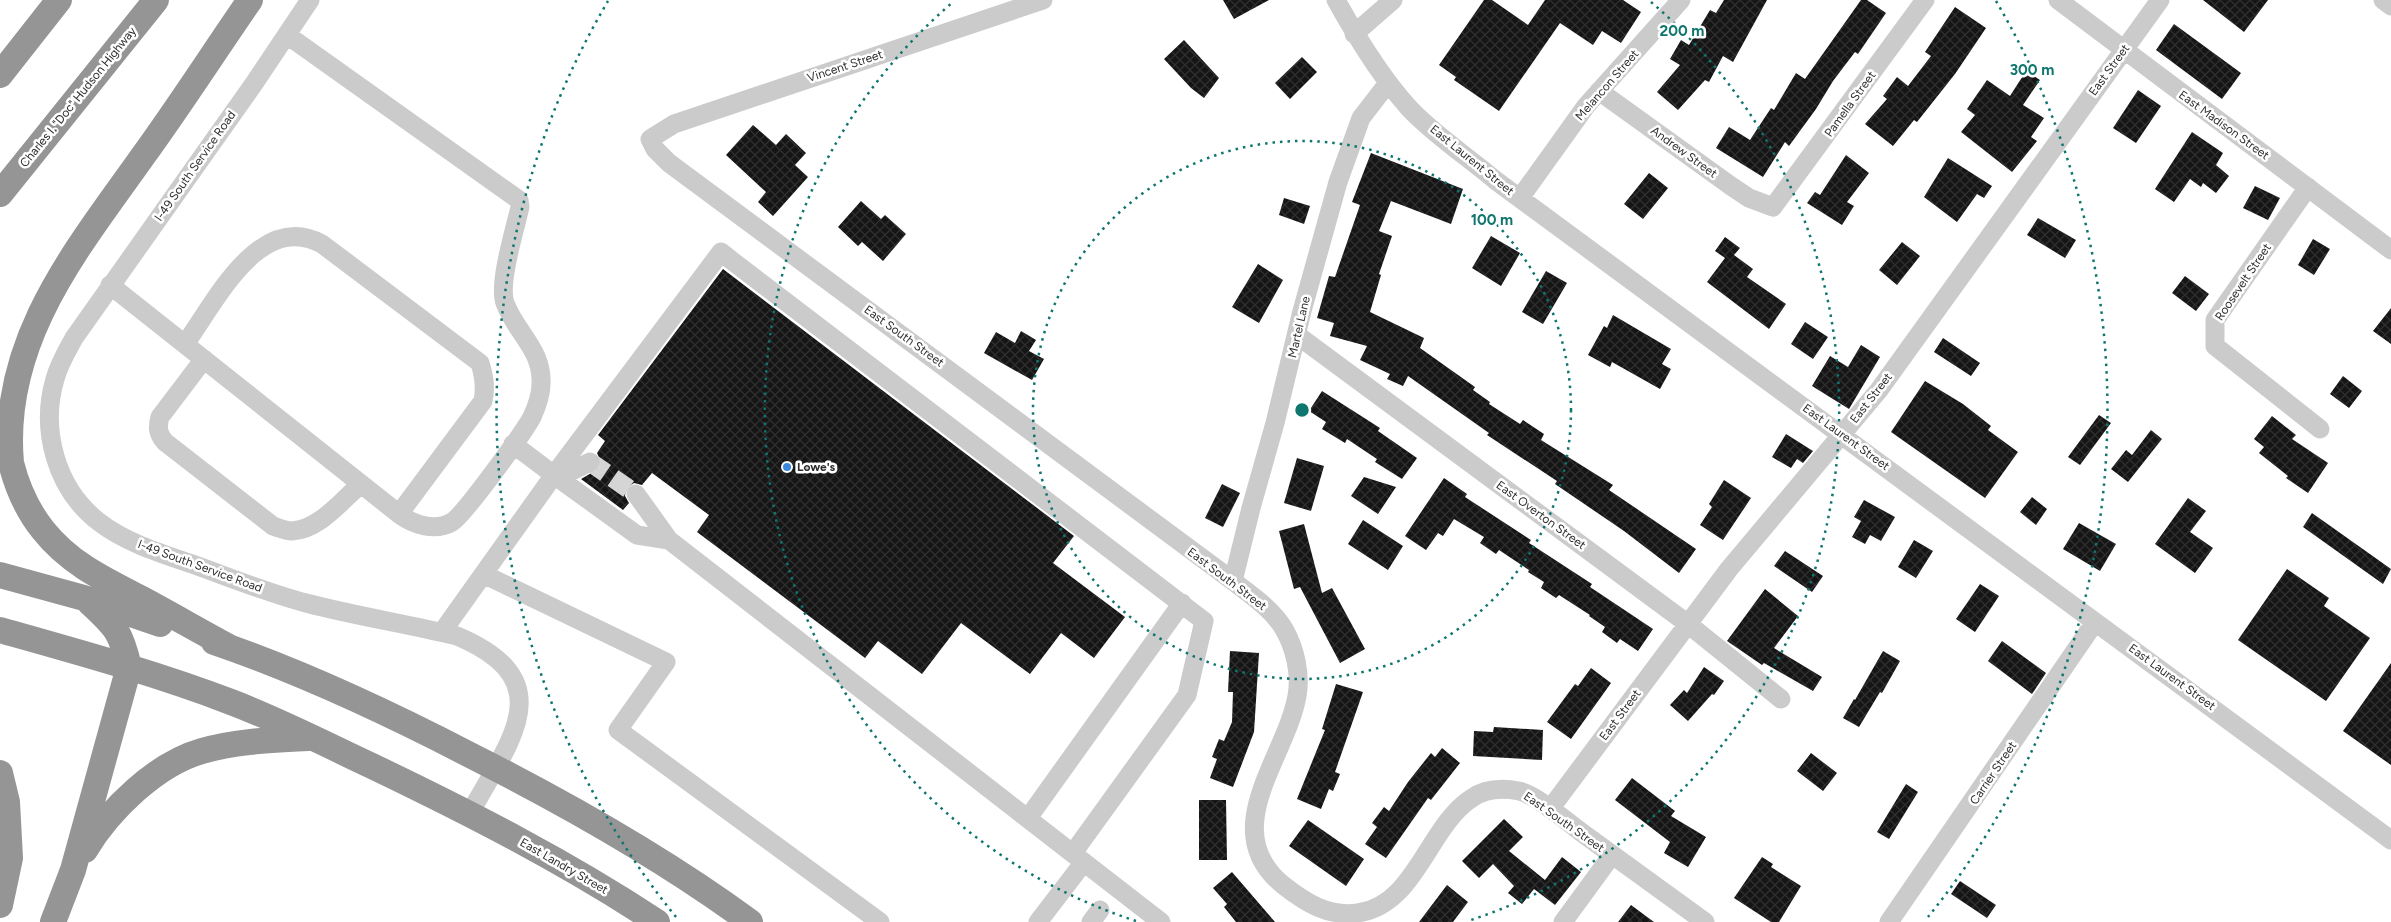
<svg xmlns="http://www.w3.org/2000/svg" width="2391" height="922" font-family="Figtree,sans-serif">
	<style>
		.building { fill: url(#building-cross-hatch) }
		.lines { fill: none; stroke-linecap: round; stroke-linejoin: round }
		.minor-tunnel { stroke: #d5d5d5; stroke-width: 19; stroke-dasharray: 19 9; stroke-linecap: butt }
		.minor { stroke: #cbcbcb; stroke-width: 19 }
		.highway { stroke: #959595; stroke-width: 26 }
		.ring { fill: none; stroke: #0f766e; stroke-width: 2.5; stroke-dasharray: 2.5 5 }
		.poi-dot { fill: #3a87db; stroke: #fff; stroke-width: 2 }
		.labels { text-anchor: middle; stroke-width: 5; stroke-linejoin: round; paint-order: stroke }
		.street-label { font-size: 12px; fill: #2e2e2e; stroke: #fff }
		.poi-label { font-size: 12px; font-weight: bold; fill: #2e2e2e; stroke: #fff; text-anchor: start }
		.centre { fill: #0f766e; stroke: #fff; stroke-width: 2.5 }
		.ring-label { font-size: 15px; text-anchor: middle; font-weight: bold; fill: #0f766e; stroke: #fff; stroke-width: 5; stroke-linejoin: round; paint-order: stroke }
	</style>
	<defs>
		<pattern id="building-cross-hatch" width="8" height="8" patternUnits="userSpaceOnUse" patternTransform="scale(1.25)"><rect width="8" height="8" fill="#151515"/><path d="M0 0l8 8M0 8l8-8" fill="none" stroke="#2f2f2f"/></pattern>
	</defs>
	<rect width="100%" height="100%" fill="#fff"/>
	<!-- building -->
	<path class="building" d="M1223,0H1269L1234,19Z
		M1484,0H1492L1528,25L1545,0H1623L1641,12L1621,43L1602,31L1593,45L1560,23L1499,111L1454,80L1456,77L1439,65Z
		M1724,0H1767L1733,62L1723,56L1709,82L1705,80L1678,110L1657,92L1680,65L1670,59L1681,40L1689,45L1710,10L1716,13Z
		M1861,0H1867L1886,13L1858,54L1855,52L1833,81L1816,109L1789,146L1785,142L1763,177L1716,148L1729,127L1750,140L1771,108L1774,110L1796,73L1805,79Z
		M2203,0H2268L2244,32Z
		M1955,7L1986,28L1955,74L1917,122L1914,120L1893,146L1865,124L1887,99L1883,96L1897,77L1908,86L1931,56L1925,52Z
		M2174,24L2241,73L2222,99L2156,50Z
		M1184,40L1219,78L1204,98L1191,88L1164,59Z
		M1302,57L1317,72L1290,99L1275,83Z
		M2026,71L2040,80L2023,105L2044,118L2031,137L2037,141L2012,172L1961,132L1975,115L1967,109L1987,80L2010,96Z
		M2138,90L2161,106L2136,143L2113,128Z
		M753,125L776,145L786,134L806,153L795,165L808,177L773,216L758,202L766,192L726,155Z
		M2192,132L2223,153L2216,165L2229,176L2216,193L2203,183L2201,187L2190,179L2174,202L2155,189Z
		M1371,153L1463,189L1451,224L1391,201L1379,231L1392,236L1379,274L1381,275L1370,312L1424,338L1420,348L1475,387L1473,390L1490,402L1489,404L1520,424L1523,420L1544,434L1541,440L1613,485L1609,490L1696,549L1679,573L1624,531L1555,484L1557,481L1487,435L1489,433L1408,376L1403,386L1387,379L1390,374L1360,360L1367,346L1330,336L1334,323L1317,318L1329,276L1335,277L1360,205L1352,202Z
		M1846,155L1869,173L1847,202L1854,206L1842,225L1807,203L1815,192L1820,195Z
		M1948,158L1992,186L1984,198L1977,194L1957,222L1924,197Z
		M1649,173L1668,188L1643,219L1624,204Z
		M2255,186L2280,198L2268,220L2243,208Z
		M1284,198L1310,206L1304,224L1279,215Z
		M861,201L881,219L885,215L906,234L883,261L862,242L858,246L838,227Z
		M2038,218L2076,240L2065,258L2027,235Z
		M1491,236L1520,253L1501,286L1472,268Z
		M1725,237L1740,248L1734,255L1753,269L1747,277L1786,304L1769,329L1707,282L1725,258L1715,251Z
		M2313,239L2330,249L2314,275L2298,265Z
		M1902,242L1920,256L1897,285L1879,270Z
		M1258,264L1283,280L1259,323L1232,307Z
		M723,269L1074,536L1053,563L1125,617L1094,658L1061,633L1030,674L961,623L922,674L878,641L865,658L697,532L709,515L652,473L642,485L634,483L626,489L625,496L629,503L623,510L581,479L600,468L601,462L597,453L605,441L598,435Z
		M1546,271L1567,283L1543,324L1522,312Z
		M2185,276L2209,294L2196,311L2172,293Z
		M2391,308V344L2373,331Z
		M1613,315L1671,349L1662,364L1671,369L1660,389L1612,362L1610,367L1588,355L1604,326L1607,328Z
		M1805,322L1828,337L1813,359L1791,344Z
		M1021,331L1036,340L1029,351L1044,359L1032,380L984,353L996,332L1015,343Z
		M1943,338L1980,363L1971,376L1934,352Z
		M1861,345L1880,357L1849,409L1812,386L1830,356L1848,367Z
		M2343,376L2362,391L2349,408L2330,394Z
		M1925,381L1963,404L1991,426L1988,430L2018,452L1985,498L1891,432Z
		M1322,391L1380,428L1378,431L1417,458L1402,479L1375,462L1377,459L1347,439L1345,443L1322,429L1326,422L1309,411Z
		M2099,415L2111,423L2080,465L2068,457Z
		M2272,416L2296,435L2292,439L2328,463L2308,493L2286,478L2288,476L2259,453L2264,447L2254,439Z
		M2151,430L2162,439L2128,482L2111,469L2126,450L2132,455Z
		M1786,434L1813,451L1803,463L1797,459L1791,468L1772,457Z
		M1297,458L1324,466L1311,511L1284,503Z
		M1364,477L1396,487L1378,514L1351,496Z
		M1444,478L1467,494L1465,497L1531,540L1529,543L1592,584L1590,587L1653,629L1638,651L1620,639L1617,643L1602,632L1605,627L1589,616L1590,615L1559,595L1556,598L1541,588L1544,582L1528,572L1529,570L1499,550L1496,554L1480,543L1484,537L1454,519L1443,536L1438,533L1426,550L1405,536Z
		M1724,480L1751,498L1723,540L1700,525L1712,507L1709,504Z
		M1222,484L1240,493L1223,527L1205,518Z
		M2032,497L2047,509L2036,525L2020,512Z
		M2188,498L2206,511L2190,532L2213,548L2195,573L2155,544Z
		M1864,500L1895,517L1881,541L1870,535L1865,544L1852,537L1861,521L1854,517Z
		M2312,513L2391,569L2383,584L2303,527Z
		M1363,520L1403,546L1388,570L1348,544Z
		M2079,523L2116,544L2100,571L2063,549Z
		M1304,524L1322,593L1332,588L1365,649L1340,663L1300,587L1294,589L1279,531Z
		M1914,540L1933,551L1916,578L1898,567Z
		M1785,551L1823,576L1812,592L1774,566Z
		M2287,569L2329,598L2324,606L2370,638L2326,701L2238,640Z
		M1980,584L1999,596L1975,632L1956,619Z
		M1765,589L1798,616L1774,648L1822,677L1813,691L1764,663L1762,665L1727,641Z
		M2002,641L2046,673L2032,694L1988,661Z
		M1230,651L1259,653L1254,732L1233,787L1210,778L1217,759L1212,757L1219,739L1224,741L1232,722L1233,692H1228Z
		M1883,651L1900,661L1882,693L1880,692L1859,727L1843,718L1854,699L1855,700Z
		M2391,663V765L2343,731Z
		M1704,667L1724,681L1714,695L1712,694L1688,721L1670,705L1684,690L1687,693Z
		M1591,668L1611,683L1571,739L1547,722L1575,684L1578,686Z
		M1336,684L1363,692L1335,772L1340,774L1333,791L1329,789L1321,809L1297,799L1325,730L1322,729Z
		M1494,727L1543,730L1542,760L1473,756L1474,731L1493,732Z
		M1442,748L1460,763L1431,800L1428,798L1386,858L1365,844L1377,827L1372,823L1384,807L1389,811L1408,782L1431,753L1435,757Z
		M1811,753L1837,773L1823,791L1797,771Z
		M1632,778L1675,811L1671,816L1706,837L1688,867L1664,853L1670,842L1615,800Z
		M1906,784L1918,792L1889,839L1877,832Z
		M1199,800H1226L1227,860H1199Z
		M1504,819L1523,837L1509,851L1545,880L1562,857L1581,872L1555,905L1534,889L1522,904L1508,893L1514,886L1493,864L1479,878L1462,861Z
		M1308,820L1364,859L1346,886L1289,846Z
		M1762,857L1773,864L1771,867L1801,886L1779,922H1771L1734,898Z
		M1232,872L1275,922H1236L1224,907L1227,904L1213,888Z
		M1960,881L1996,905L1987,918L1951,894Z
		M1447,885L1468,902L1453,922H1419Z
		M1631,905L1654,922H1618Z"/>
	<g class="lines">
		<!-- minor-tunnel -->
		<path class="minor-tunnel" d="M590,462L636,494"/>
		<!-- minor -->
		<path class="minor" d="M310,0L253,85L74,338C67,351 59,364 55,379C40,430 56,489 99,522C126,543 163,554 195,565C231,578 268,593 306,603C356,616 407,624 457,636C563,681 510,740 470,813
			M1043,0L674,124L650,139L655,149L669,163L1233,581C1251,595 1272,609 1284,629C1295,648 1301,674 1297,696C1286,758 1216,830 1283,885C1306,903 1328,917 1358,913C1416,905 1428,826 1472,798C1485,789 1503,788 1519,791C1535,794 1566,821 1581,832C1622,862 1663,892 1705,922
			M1336,0C1357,38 1380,76 1409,108C1432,133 1469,158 1495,180L2391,840
			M2058,0L2391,250
			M2383,0L2391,6
			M1354,34L1393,0
			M1599,91L1731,186L1749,198L1773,207L1925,0
			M2308,187L2215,320V346L2320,429
			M1520,198L1586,106L1681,0
			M110,285L399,514C414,525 435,532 452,522C464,515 524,432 532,417C537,406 541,396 541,384C543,350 516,333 505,303C498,284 515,229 520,207L519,200L287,35
			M1297,335L1688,624L1781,699
			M185,344C215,303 259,210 322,244L480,363C484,376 486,387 483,401L399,514
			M204,359L160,417C157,428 158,434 165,442L273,526C279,528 286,531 292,531C320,529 341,501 361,484
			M513,444L554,475L721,252L731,260L1204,621L1187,695L1073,853
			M558,478L590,462
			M636,494L669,540
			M485,575L666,662L618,730L880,922
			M1233,581L1251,508L1275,423L1302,311L1338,182L1361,118L1388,83
			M442,632L554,475L637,535L669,540L1161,922
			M1550,809L1729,569L1879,390L2160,0
			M1028,818L1182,603
			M1038,922L1084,862
			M1091,922L1100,910
			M1563,922L1612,855
			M1889,922L2095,622"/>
		<!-- highway -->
		<path class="highway" d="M0,75L59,0
			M0,194L156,0
			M0,575L84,598L160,624
			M0,630C78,652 155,673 231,702C279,720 325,744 372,766C470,813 566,862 657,922
			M214,642C302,672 387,712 470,755C567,804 663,858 750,922
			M231,648C201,632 172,615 142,599C105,580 70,564 43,530C27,510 17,487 11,463C0,340 78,248 143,156C180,105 214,52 250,0
			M0,773L7,802L10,858L0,905
			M85,850C109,810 156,764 202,751C236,741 272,740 308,738
			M53,922L73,870L129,667C121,632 116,627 90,603"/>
	</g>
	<!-- distance rings -->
	<g class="ring">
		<circle cx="1302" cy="410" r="269"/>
		<path d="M1136 921A537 537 0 0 1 953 2M1651 2A537 537 0 0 1 1468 921"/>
		<path d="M676 917A806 806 0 0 1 608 1M1996 1A806 806 0 0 1 1928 917"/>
	</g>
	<!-- markers -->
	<circle class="poi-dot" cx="787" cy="467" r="5"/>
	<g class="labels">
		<!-- street labels -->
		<g class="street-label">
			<text transform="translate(845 66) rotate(-18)" y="4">Vincent Street</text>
			<text transform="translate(2109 70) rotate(-54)" y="4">East Street</text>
			<text transform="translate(1607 85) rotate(-49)" y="4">Melancon Street</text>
			<text transform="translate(78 97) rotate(-51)" y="4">Charles I. "Doc" Hudson Highway</text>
			<text transform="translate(1850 104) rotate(-54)" y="4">Pamella Street</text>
			<text transform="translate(2224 125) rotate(36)" y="4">East Madison Street</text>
			<text transform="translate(1684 152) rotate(36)" y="4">Andrew Street</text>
			<text transform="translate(1472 160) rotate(39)" y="4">East Laurent Street</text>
			<text transform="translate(195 166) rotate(-55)" y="4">I-49 South Service Road</text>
			<text transform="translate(2243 282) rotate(-56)" y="4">Roosevelt Street</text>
			<text transform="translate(1299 327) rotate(-77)" y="4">Martel Lane</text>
			<text transform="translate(904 336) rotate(36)" y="4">East South Street</text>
			<text transform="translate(1871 398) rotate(-52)" y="4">East Street</text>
			<text transform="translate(1846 437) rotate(36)" y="4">East Laurent Street</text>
			<text transform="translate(1541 515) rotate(36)" y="4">East Overton Street</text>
			<text transform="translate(200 566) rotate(20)" y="4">I-49 South Service Road</text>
			<text transform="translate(1227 579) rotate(37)" y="4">East South Street</text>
			<text transform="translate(2172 677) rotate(36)" y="4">East Laurent Street</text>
			<text transform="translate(1620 715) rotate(-53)" y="4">East Street</text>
			<text transform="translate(1993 773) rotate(-56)" y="4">Carrier Street</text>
			<text transform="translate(1564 822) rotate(35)" y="4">East South Street</text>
			<text transform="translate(564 866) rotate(30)" y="4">East Landry Street</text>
		</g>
		<!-- poi labels -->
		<g class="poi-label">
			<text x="797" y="471">Lowe's</text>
		</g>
	</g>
	<circle cx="1302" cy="410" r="8" class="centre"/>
	<g class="ring-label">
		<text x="1682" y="36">200 m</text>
		<text x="2032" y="75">300 m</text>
		<text x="1492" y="225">100 m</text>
	</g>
</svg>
